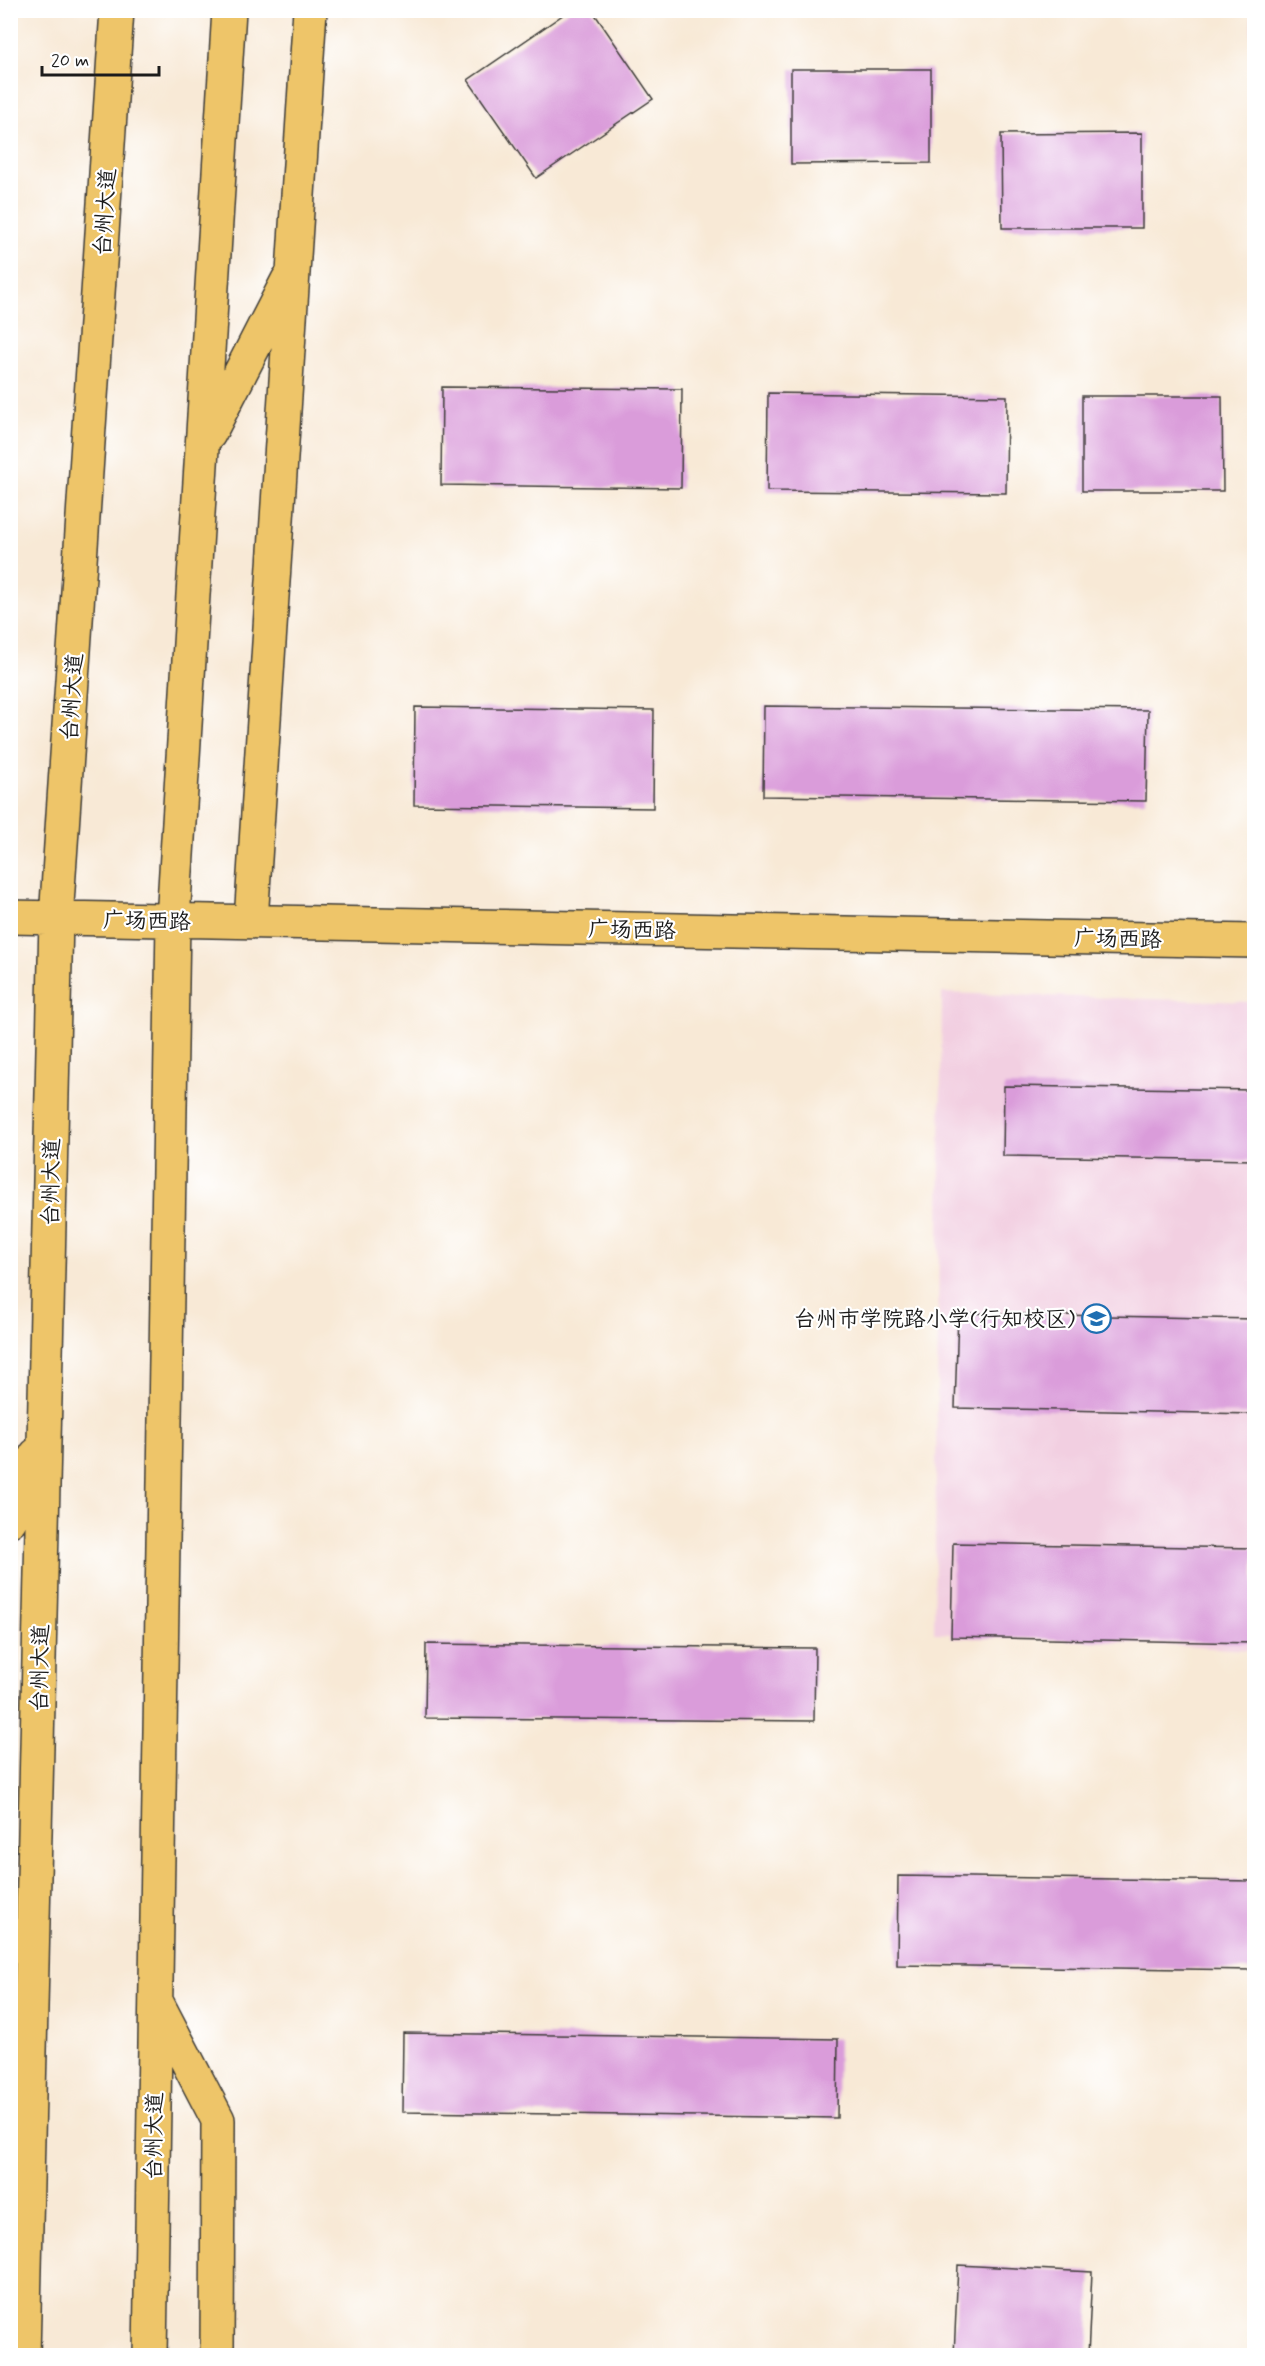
<svg xmlns="http://www.w3.org/2000/svg" width="1265" height="2366" font-family="Mynerve,'LXGW WenKai TC',sans-serif">
	<style>
		.built { fill: #f2cfe1 }
		.building { fill: #da9cda }
		.lines { fill: none; stroke-linecap: round; stroke-linejoin: round }
		.major-casing { stroke: #3d3b38; stroke-width: 36 }
		.major { stroke: #eec569; stroke-width: 33 }
		.labels { text-anchor: middle; stroke-width: 4.5; stroke-linejoin: round; paint-order: stroke }
		.street-label { font-size: 22px; fill: #1c1c1c; stroke: #fff }
		.poi-label { font-size: 22px; fill: #1c1c1c; stroke: #fff; text-anchor: end }
	</style>
	<rect width="100%" height="100%" fill="#fff"/>
	<filter id="ink" filterUnits="userSpaceOnUse"><feTurbulence type="fractalNoise" baseFrequency=".0167" numOctaves="2"/><feDisplacementMap in="SourceGraphic" scale="12" xChannelSelector="R" yChannelSelector="G"/><feConvolveMatrix kernelMatrix="1 2 1 2 8 2 1 2 1" color-interpolation-filters="sRGB"/></filter>
	<filter id="wash" filterUnits="userSpaceOnUse"><feTurbulence type="fractalNoise" baseFrequency=".008" numOctaves="4" result="noise"/><feDisplacementMap in="SourceGraphic" scale="24" xChannelSelector="R" yChannelSelector="G"/><feGaussianBlur stdDeviation="1.35" result="paint"/><feColorMatrix in="noise" values="0 0 0 0 0 0 0 0 0 0 0 0 0 0 0 0 0 1.4 0 .05"/><feComposite in="paint" operator="in"/></filter>
	<g filter="url(#wash)">
		<rect width="100%" height="100%" fill="#f8e9d6"/>
		<!-- built -->
		<path class="built" d="M942,993L1254,1002V1650L934,1633Z"/>
		<g id="blocks">
			<!-- building -->
			<path class="building" d="M570,10H592L653,99L536,178L468,80Z
				M978,10H1084V13H978Z
				M1252,10H1254V46L1251,45Z
				M791,69H931V163L791,164Z
				M1142,133V228H1002L1001,134Z
				M442,387L682,389L681,488L441,485Z
				M768,393L1007,396L1006,493L767,491Z
				M1082,396H1222L1223,491H1082Z
				M764,706L1148,710L1146,801L763,796Z
				M415,707L654,710L653,808L414,805Z
				M1004,1086L1254,1090V1160L1003,1156Z
				M958,1313L1254,1319V1414L955,1408Z
				M953,1543L1254,1548V1643L951,1637Z
				M426,1644L815,1648L814,1721L425,1718Z
				M898,1876L1254,1881V1970L897,1965Z
				M403,2033L838,2039L837,2118L402,2112Z
				M958,2265L1092,2272L1088,2356H954Z"/>
		</g>
	</g>
	<g filter="url(#ink)">
		<use href="#blocks" fill-opacity="0" stroke="#3d3b38" stroke-width="1.5"/>
		<g class="lines">
			<defs>
				<path id="major" d="M209,434L288,280
					M10,917L1254,941
					M251,921L310,10
					M10,1520L36,1455
					M157,2003L218,2120L217,2356
					M23,2356L56,919L117,10
					M150,2356L173,920L229,10"/>
			</defs>
			<!-- major casing -->
			<use href="#major" class="major-casing"/>
			<!-- major -->
			<use href="#major" class="major"/>
		</g>
	</g>
	<!-- icons -->
	<defs>
		<symbol id="school-ring" viewBox="-11 -11 22 22"><circle r="9.5" fill="#fff" stroke="#1f6fb2" stroke-width="1.5"/><path d="M0-5L7-2L0 1L-7-2ZM-4 1L0 2.5L4 1V4Q0 6-4 4Z" fill="#1f6fb2"/></symbol>
	</defs>
	<g fill-rule="evenodd">
		<use href="#school-ring" x="1080" y="1302" width="33" height="33"/>
	</g>
	<g class="labels">
		<!-- street labels -->
		<g class="street-label">
			<text transform="translate(104 212) rotate(-86)" y="8">台州大道</text>
			<text transform="translate(71 697) rotate(-86)" y="8">台州大道</text>
			<text transform="translate(147 920) rotate(1)" y="8">广场西路</text>
			<text transform="translate(632 929) rotate(1)" y="8">广场西路</text>
			<text transform="translate(1118 938) rotate(1)" y="8">广场西路</text>
			<text transform="translate(50 1182) rotate(-89)" y="8">台州大道</text>
			<text transform="translate(39 1668) rotate(-89)" y="8">台州大道</text>
			<text transform="translate(153 2136) rotate(-89)" y="8">台州大道</text>
		</g>
		<!-- poi labels -->
		<g class="poi-label">
			<text x="1075" y="1326">台州市学院路小学(行知校区)</text>
		</g>
	</g>
	<!-- margin -->
	<rect width="1265" height="2366" fill="none" stroke="#fff" stroke-width="36"/>
	<!-- scale -->
	<path d="M42 66v9h117v-9" fill="none" stroke="#1c1c1c" stroke-width="3"/>
	<text x="51" y="66" font-size="18" fill="#1c1c1c" stroke="#ffffff" stroke-width="4.5" paint-order="stroke">20 m</text>
</svg>
